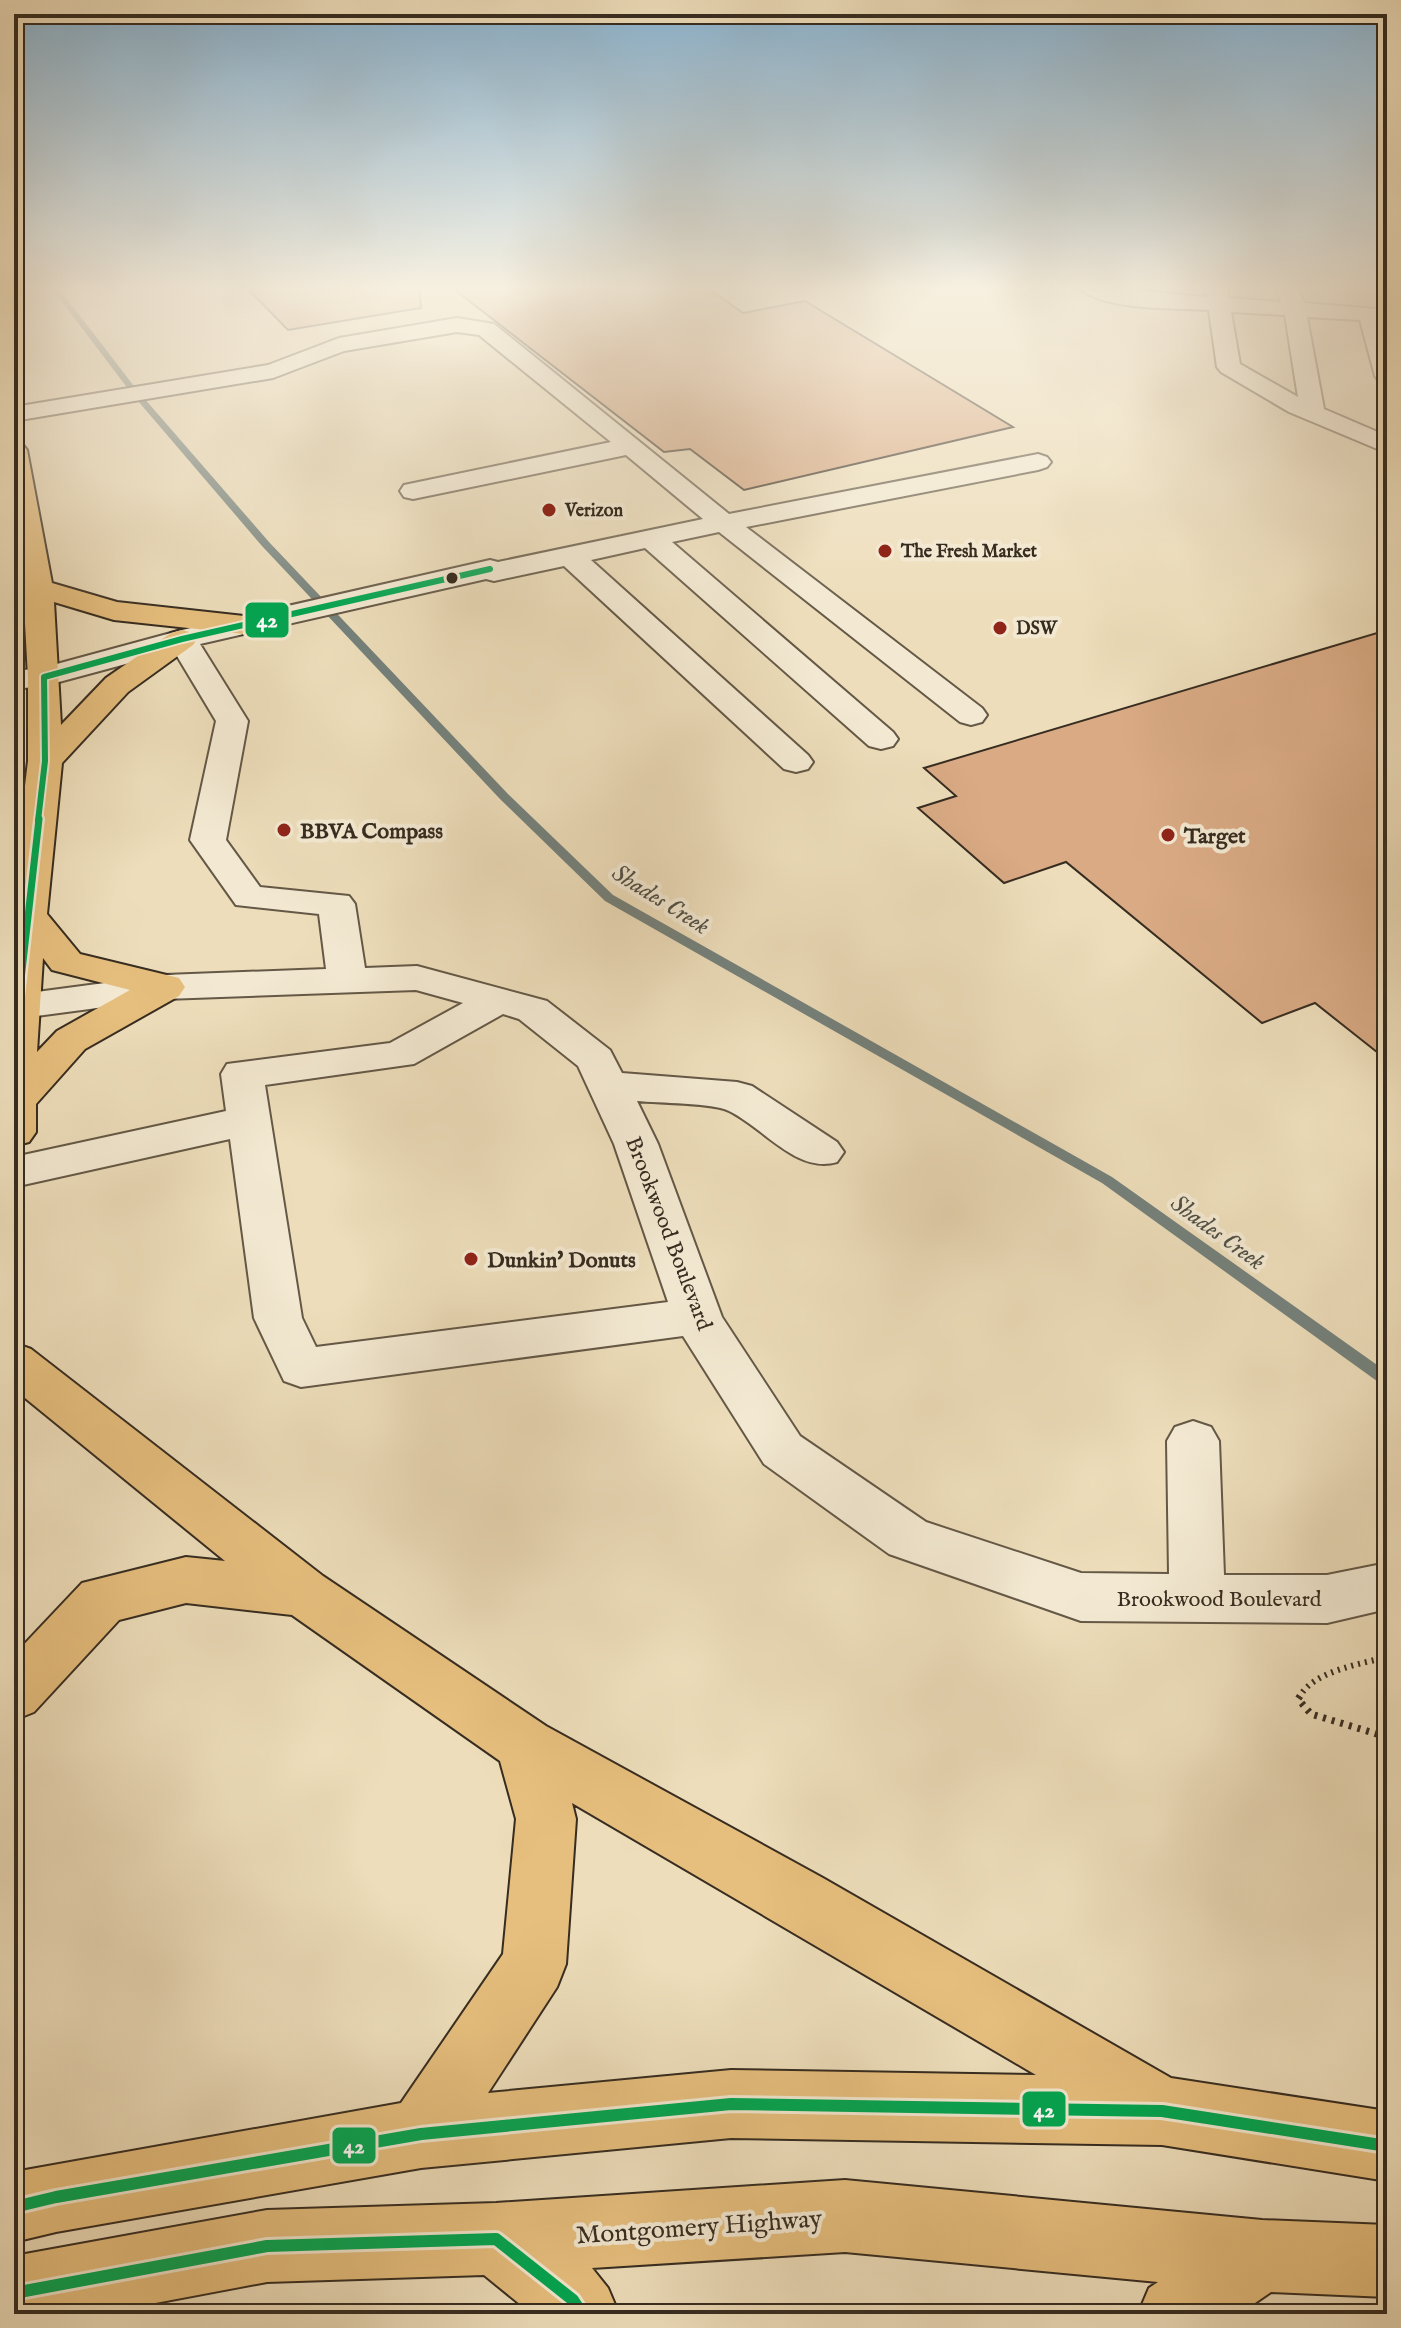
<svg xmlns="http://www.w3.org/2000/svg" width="1401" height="2328" font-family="'IM FELL English',serif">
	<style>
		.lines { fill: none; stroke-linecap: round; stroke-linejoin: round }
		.stream { fill: #74817c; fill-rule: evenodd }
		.building { fill: #d9aa84; stroke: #362c20; stroke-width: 2 }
		.minor-casing { stroke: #645846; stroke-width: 4 }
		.major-casing { stroke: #362c20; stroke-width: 4 }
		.path-far1 { stroke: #362c20; stroke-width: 6; stroke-dasharray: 2 5; stroke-linecap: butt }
		.path { stroke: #362c20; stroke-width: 7; stroke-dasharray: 3 6; stroke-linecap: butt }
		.minor { fill: #f3e9d2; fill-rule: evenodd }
		.major { fill: #e6be7d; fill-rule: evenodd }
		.bus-1-far2-casing { stroke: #f3e9d2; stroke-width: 10 }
		.bus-1-far1-casing { stroke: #f3e9d2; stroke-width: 12 }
		.bus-1-casing { stroke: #f3e9d2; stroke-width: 18 }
		.bus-1-far2 { stroke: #00a651; stroke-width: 6 }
		.bus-1-far1 { stroke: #00a651; stroke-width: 7 }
		.bus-1 { stroke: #00a651; stroke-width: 12 }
		.poi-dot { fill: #8f2418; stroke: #f3e9d2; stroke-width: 3 }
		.bus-dot { fill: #362c20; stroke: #f3e9d2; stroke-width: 3 }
		.labels { text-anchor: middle; stroke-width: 8; stroke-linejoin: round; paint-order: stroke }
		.far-poi-label { font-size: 18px; font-weight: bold; fill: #362c20; stroke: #f3e9d2; text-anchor: start }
		.poi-label { font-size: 22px; font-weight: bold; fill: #362c20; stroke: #f3e9d2; text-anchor: start }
		.street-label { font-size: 22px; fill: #362c20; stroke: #f3e9d2 }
		.water-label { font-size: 24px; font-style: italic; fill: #505046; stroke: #f3e9d2 }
		.near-street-label { font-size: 26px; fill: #362c20; stroke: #f3e9d2 }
		.line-badge { stroke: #f3e9d2; stroke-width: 3 }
		.badge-label { font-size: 22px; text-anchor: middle; font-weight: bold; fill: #fff }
	</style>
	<rect width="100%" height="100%" fill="#edddba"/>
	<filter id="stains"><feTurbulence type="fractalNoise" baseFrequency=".0025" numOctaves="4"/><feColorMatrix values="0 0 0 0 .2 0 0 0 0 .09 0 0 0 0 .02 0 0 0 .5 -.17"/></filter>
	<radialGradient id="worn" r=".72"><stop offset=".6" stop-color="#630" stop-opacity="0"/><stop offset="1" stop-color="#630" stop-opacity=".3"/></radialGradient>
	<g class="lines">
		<!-- stream -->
		<path class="stream" d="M50,286H57L137,390L269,542L508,794L613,895L1112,1177L1387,1372V1386L1381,1384L1102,1183L605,901L500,799L262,546L132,394Z"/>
	</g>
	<!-- building -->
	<path class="building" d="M245,286H419L421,308L288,330Z
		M450,286H705L743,313L805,301L1013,427L744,490L690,449L664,452Z
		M1387,630V1060L1315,1003L1262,1023L1066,862L1004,883L918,808L956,796L924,768Z"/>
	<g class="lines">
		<defs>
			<path id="minor" d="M1078,286C1120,286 1164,294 1207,297L1205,286H1227L1229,298L1281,302L1275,286H1297L1304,303L1377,309L1387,337V383L1379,381L1375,376L1360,320L1307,317L1324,409L1387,436V453L1289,412L1221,372L1217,367L1209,310C1177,308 1099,311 1078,286ZM1231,312L1285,315L1298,397L1240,364Z
				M457,318L494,324L729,514L1038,454L1047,457L1051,462L1047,467L1038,470L746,527L982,708L987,715L982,722L971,725L960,722L719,532L672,542L893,732L898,739L893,746L881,749L869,746L645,548L591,560L808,755L813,762L808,769L796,772L784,769L564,566L494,581L486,579L200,644L248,721L226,840L260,887L349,896L355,904L365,968L417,966L547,1001L610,1050L622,1073L737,1082L752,1086L837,1142L844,1152L837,1162C797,1174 764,1128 729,1111C714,1103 657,1103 637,1101L658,1144L722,1317L800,1436L926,1522L1081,1573L1169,1574L1167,1441L1175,1427L1193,1421L1211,1427L1219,1441L1224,1575H1327L1387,1563V1609L1327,1623L1081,1621L889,1554L764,1464L683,1336L301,1387L284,1381L254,1318L230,1139L14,1187V1157L226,1111L221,1074L227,1064L390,1043L463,1003L416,990L165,999L14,1019V995L165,975L326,969L319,914L236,905L190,840L216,721L174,651L44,686L14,689V671L42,668L182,630L490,560L498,562L703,519L626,455L413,499L404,497L400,491L404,485L611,442L479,335L457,332L344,351L273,378L14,421V407L268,365L339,338ZM503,1014L519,1019L578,1066L614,1144L668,1302L316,1347L302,1318L265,1085L414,1064Z"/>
			<path id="major" d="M14,442L23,445L27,450L52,583L117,602L244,616L255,619L259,625L255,631L244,634L114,620L54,602L61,725L106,678L171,633L182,630L193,633L197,639L193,645L128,692L62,763L47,914L80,954L179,978L185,987L179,996L85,1049L36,1104V1132L29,1142L14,1146V876L28,761V677L23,588L14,530ZM43,958L52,970L130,990L57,1031L37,1052Z
				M14,1343L31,1349L323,1576L546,1726L823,1878L1171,2078L1387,2111V2181L1162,2145L731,2138L421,2168L56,2232L14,2242V2172L401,2103L503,1954L516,1819L500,1761L292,1615L186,1603L119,1620L34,1712L14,1720V1655L82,1583L186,1557L225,1561L14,1389ZM572,1803L1036,2075L731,2070L488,2093L557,1987L566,1964L576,1819Z
				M845,2180L1262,2220L1387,2225V2297L1271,2292L1239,2314H1138L1149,2288L1158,2282L845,2252L592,2268L608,2288L619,2314H532L484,2275L267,2282L97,2314H14V2256L267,2210L496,2203Z"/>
		</defs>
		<!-- minor casing -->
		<use href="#minor" class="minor-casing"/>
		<!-- major casing -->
		<use href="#major" class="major-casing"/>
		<!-- path-far1 -->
		<path class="path-far1" d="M1299,1698C1312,1671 1361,1664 1387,1657"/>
		<!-- path -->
		<path class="path" d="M1300,1696L1298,1699L1311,1714L1387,1737"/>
		<!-- minor -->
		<use href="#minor" class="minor"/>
		<!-- major -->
		<use href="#major" class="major"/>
		<defs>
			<path id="bus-1-far2" d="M38,821L45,761L44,677L182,639L490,569"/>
			<path id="bus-1-far1" d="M14,1132L18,1006L39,819"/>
			<path id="bus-1" d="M14,2207L56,2197L421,2134L731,2104L1162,2111L1387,2146
				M14,2293L267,2246L496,2239L573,2300L582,2314"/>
		</defs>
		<!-- bus-1-far2 casing -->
		<use href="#bus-1-far2" class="bus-1-far2-casing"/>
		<!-- bus-1-far1 casing -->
		<use href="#bus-1-far1" class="bus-1-far1-casing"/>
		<!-- bus-1 casing -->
		<use href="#bus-1" class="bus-1-casing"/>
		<!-- bus-1-far2 -->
		<use href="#bus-1-far2" class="bus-1-far2"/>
		<!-- bus-1-far1 -->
		<use href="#bus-1-far1" class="bus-1-far1"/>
		<!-- bus-1 -->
		<use href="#bus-1" class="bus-1"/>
	</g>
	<!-- sky -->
	<linearGradient id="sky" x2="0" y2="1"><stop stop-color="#8ab6d5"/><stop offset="0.47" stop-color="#f7f0e0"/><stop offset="1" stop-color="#f7f0e0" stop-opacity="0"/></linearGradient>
	<rect width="1401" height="612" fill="url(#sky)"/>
	<!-- markers -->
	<g class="poi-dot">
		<circle cx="549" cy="510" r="8"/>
		<circle cx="885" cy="551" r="8"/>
		<circle cx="1000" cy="628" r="8"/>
		<circle cx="284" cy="830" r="8"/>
		<circle cx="1168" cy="835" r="8"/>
		<circle cx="471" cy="1259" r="8"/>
	</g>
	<circle class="bus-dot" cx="452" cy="578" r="7"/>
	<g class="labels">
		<!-- far-poi labels -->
		<g class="far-poi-label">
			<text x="565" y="516">Verizon</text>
			<text x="901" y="557">The Fresh Market</text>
			<text x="1016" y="634">DSW</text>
		</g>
		<!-- poi labels -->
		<g class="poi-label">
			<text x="300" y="838">BBVA Compass</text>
			<text x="1184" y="843">Target</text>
			<text x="487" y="1267">Dunkin' Donuts</text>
		</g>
		<!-- street labels -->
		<g class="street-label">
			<text transform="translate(670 1233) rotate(69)" y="8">Brookwood Boulevard</text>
			<text x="1219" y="1606">Brookwood Boulevard</text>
		</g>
		<!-- water labels -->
		<g class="water-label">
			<text transform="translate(661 899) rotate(32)" y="8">Shades Creek</text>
			<text transform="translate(1218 1232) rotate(36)" y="8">Shades Creek</text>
		</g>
		<!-- near-street labels -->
		<g class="near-street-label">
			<text transform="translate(699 2226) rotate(-4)" y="9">Montgomery Highway</text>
		</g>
	</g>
	<g class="line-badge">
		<rect x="244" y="601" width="46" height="38" rx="8" fill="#00a651"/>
		<rect x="1021" y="2090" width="46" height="38" rx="8" fill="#00a651"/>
		<rect x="331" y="2126" width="46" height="39" rx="8" fill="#00a651"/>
	</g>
	<g class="badge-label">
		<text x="267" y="627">42</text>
		<text x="1044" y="2117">42</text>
		<text x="354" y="2153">42</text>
	</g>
	<!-- margin -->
	<rect width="1401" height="2328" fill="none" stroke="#edddba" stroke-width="48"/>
	<rect x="16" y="16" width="1369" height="2296" fill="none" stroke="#362c20" stroke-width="4"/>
	<rect x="24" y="24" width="1353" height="2280" fill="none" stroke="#362c20" stroke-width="2"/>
	<rect width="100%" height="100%" filter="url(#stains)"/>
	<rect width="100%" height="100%" fill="url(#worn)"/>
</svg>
